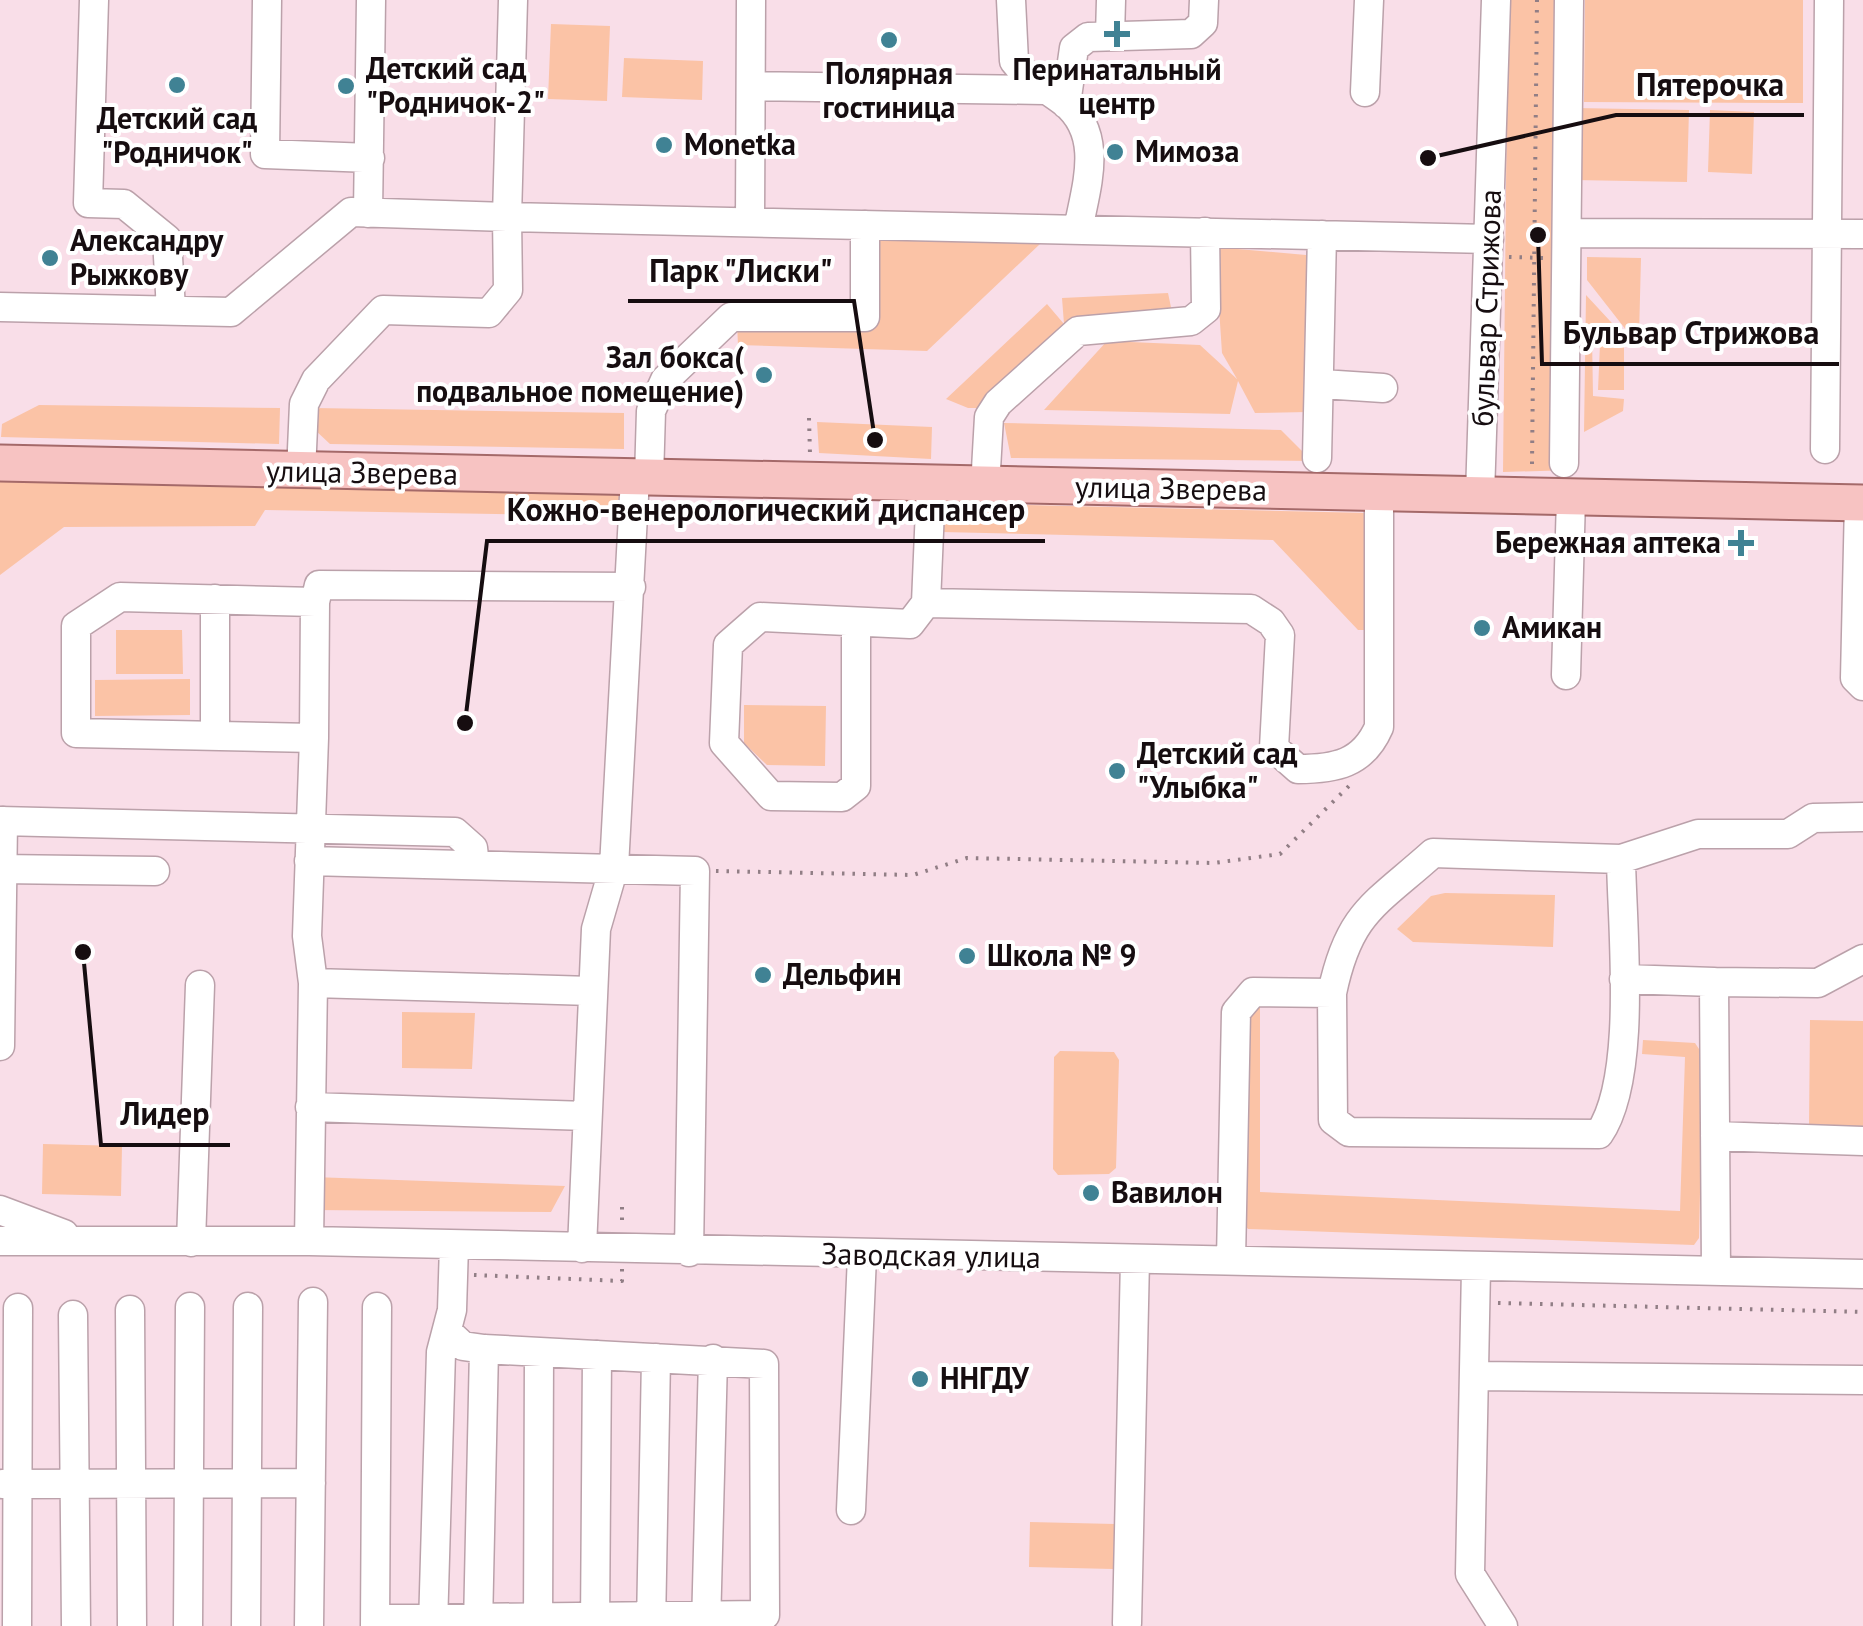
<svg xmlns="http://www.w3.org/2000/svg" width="1863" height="1626" font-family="'PT Sans',sans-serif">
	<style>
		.green { fill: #fbc3a6 }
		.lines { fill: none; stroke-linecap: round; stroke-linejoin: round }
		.minor-casing { stroke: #bba1aa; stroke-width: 31 }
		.major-casing { stroke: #a46969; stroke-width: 39 }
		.path { stroke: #917e85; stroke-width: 4; stroke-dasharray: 2.5 8; stroke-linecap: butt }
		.minor { stroke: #fff; stroke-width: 28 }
		.major { stroke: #f7c3c2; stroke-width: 35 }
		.poi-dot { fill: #408294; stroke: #fff; stroke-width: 4 }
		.labels { text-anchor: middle; stroke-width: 8; stroke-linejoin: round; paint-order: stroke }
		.poi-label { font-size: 30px; font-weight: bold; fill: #160d10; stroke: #fff; text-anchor: start }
		.street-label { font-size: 30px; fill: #160d10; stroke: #fff }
		.leader { fill: none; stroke: #160d10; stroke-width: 4 }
		.callout-dot { fill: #160d10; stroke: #fff; stroke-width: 4 }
		.callout-label { font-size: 32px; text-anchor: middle; font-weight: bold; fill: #160d10; stroke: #fff; stroke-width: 8; stroke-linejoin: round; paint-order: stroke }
	</style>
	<rect width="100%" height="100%" fill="#f9dee8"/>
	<!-- green -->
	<path class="green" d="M1508,0H1570L1572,470L1503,472Z
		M1585,0H1803V103L1584,102Z
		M551,24L610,26L607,101L548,99Z
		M624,58L703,61L702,100L622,97Z
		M1575,108L1689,110L1687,182L1574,180Z
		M1710,110L1754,112L1752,174L1708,172Z
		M876,232L1168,238L1040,244L927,351L738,345L737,324L867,327Z
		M1215,247L1306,255L1308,412L1255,413L1238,381L1230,414L1044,410L1107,341L1200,345L1237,379L1222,353Z
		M1587,257L1641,258L1639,336L1630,335L1587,280Z
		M1168,293L1172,312L1093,322L988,408H968L946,399L1047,304L1064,324L1062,298Z
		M1586,295L1623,335L1592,336L1593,396L1624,399L1623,411L1584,432Z
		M1600,344L1624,345V390H1598Z
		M39,405L280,408L279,444L1,437L2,424Z
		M314,408L624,413V449L330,444L314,429Z
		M817,422L932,427L931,459L819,453Z
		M1004,423L1281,430L1312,461L1011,458Z
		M0,478L621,488L620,516L265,510L255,526L64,527L0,575Z
		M944,503L1368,513L1366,630H1358L1273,540L942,532Z
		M116,630H182L183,674H116Z
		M190,679V715L95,716V680Z
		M744,705L826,706L825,766L767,765L744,743Z
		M1445,893L1555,895L1553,947L1413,942L1397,929L1431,896Z
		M1259,999L1299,1000V1007H1260V1192L1680,1211L1685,1057L1642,1054L1643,1040L1695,1043L1703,1055L1699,1238L1694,1245L1248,1229L1242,1221V1014Z
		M402,1012L475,1013L472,1069L402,1068Z
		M1810,1020L1863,1021V1128L1809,1127Z
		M1060,1051L1114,1052L1119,1060L1116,1168L1109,1174L1058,1175L1053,1169L1054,1057Z
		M43,1144L122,1146L121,1196L42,1194Z
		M313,1177L565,1186L551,1212L313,1210Z
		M1030,1522L1115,1524L1113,1569L1029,1567Z"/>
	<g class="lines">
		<defs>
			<path id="minor" d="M94,0L88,203L124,204L167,239L171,310
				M267,0L265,154L370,158
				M513,0L507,217L1489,239
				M1011,0L1014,61C1028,80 1046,88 1064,102C1105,135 1086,186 1078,230
				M1110,36L1111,0
				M751,86L1044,90
				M1365,92L1369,0
				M1066,104L1074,48L1088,37L1191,34L1203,23L1204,0
				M368,213L371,0
				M750,220L751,0
				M1568,233L1863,234
				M0,307L231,312L351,212L507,217L508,290L489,313L383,310L316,380L304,404L301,472
				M1322,384L1383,388
				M1825,449L1829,0
				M1317,458L1322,235
				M1564,463L1569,0
				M649,478L651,411L665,380L731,317H865V225
				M985,487L989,417L998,403L1078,331L1191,321L1206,309L1205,232
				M1480,495L1496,0
				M1859,502L1855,678L1863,686
				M315,602L314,738L76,733V626L120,597L315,602L319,585L631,587
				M926,603L1251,609L1271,622L1280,635L1274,748L1298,769C1335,769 1363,764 1379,727V492
				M856,622V786L842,797L771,796L724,743L728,645L760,617L910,624L926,603L931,485
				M1566,675L1571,498
				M215,736V599
				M0,821L455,832L473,848L475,865
				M309,861L695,871L689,1252
				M0,869L155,871
				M1624,979L1714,982L1716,1271
				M1714,982L1818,983L1863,959
				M313,983L591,991
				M1332,993L1333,1120L1349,1132L1599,1134C1638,1078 1622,929 1621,859
				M0,1046L3,821
				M310,1107L587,1116
				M1715,1136L1863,1141
				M0,1210L64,1234
				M0,1241H309L1863,1274
				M309,1241L313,983L307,936L314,738
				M191,1242L200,985
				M582,1248L596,929L614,867L635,478
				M1231,1260L1236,1012L1253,992L1332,993C1349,912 1375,905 1433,853L1621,859L1698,834H1788L1813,818L1863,817
				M1476,1268L1470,1574L1503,1626
				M130,1310L132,1626
				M73,1315L76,1626
				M1474,1376L1863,1380
				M2,1484L311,1483
				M851,1510L862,1256
				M375,1619L765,1615L764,1364L484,1349L463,1346L449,1333
				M1127,1623L1135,1259
				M17,1626L18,1308
				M188,1626L190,1307
				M246,1626L248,1307
				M309,1626L313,1302
				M375,1626L377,1307
				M433,1626L441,1352L452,1310L454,1245
				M478,1626L484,1349
				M538,1626L539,1353
				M595,1626L597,1355
				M651,1626L656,1358
				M706,1626L713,1359"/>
			<path id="major" d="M0,463L1863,503"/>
		</defs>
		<!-- minor casing -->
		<use href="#minor" class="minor-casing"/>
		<!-- major casing -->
		<use href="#major" class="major-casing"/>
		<!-- path -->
		<path class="path" d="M1509,257L1544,258
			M809,418L810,454
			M1532,464L1537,0
			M716,871L913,875L967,858L1214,863L1280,854L1350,785
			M622,1207V1224
			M474,1275L622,1281V1269
			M1498,1303L1863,1312"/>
		<!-- minor -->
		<use href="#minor" class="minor"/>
		<!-- major -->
		<use href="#major" class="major"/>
	</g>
	<!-- markers -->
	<g class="poi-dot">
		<path d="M1112 19h10v10h10v10h-10v10h-10v-10h-10v-10h10z"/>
		<circle cx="889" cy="40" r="10"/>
		<circle cx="177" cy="85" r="10"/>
		<circle cx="346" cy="86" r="10"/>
		<circle cx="664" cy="145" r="10"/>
		<circle cx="1115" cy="152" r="10"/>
		<circle cx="50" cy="258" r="10"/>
		<circle cx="764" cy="375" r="10"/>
		<path d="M1736 528h10v10h10v10h-10v10h-10v-10h-10v-10h10z"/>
		<circle cx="1482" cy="628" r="10"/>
		<circle cx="1117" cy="771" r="10"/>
		<circle cx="967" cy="956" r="10"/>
		<circle cx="763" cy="975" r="10"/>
		<circle cx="1091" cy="1193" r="10"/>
		<circle cx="920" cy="1379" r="10"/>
	</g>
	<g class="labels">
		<!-- poi labels -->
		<g class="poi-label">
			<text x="366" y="79">Детский сад<tspan x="366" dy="34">"Родничок-2"</tspan></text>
			<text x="1117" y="80" text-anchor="middle">Перинатальный<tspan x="1117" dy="34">центр</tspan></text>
			<text x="889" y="84" text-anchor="middle">Полярная<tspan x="889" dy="34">гостиница</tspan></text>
			<text x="177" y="129" text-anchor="middle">Детский сад<tspan x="177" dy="34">"Родничок"</tspan></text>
			<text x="684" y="155">Monetka</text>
			<text x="1135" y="162">Мимоза</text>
			<text x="70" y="251">Александру<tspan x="70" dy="34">Рыжкову</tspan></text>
			<text x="744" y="368" text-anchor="end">Зал бокса(<tspan x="744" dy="34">подвальное помещение)</tspan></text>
			<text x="1721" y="553" text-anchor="end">Бережная аптека</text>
			<text x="1502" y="638">Амикан</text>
			<text x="1137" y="764">Детский сад<tspan x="1137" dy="34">"Улыбка"</tspan></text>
			<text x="987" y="966">Школа № 9</text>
			<text x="783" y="985">Дельфин</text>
			<text x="1111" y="1203">Вавилон</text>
			<text x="940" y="1389">ННГДУ</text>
		</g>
		<!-- street labels -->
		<g class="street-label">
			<text transform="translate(1487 308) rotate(-88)" y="10">бульвар Стрижова</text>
			<text transform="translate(362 473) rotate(1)" y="10">улица Зверева</text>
			<text transform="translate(1171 489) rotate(1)" y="10">улица Зверева</text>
			<text transform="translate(931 1256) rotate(1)" y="10">Заводская улица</text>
		</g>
	</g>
	<!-- callouts -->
	<path class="leader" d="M1428 158L1616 115H1804M875 440L854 301H628M1538 235L1542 364H1839M465 723L487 541H1045M83 952L101 1145H230"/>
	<g class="callout-dot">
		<circle cx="1428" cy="158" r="10"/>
		<circle cx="875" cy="440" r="10"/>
		<circle cx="1538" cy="235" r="10"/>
		<circle cx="465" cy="723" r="10"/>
		<circle cx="83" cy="952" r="10"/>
	</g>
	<g class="callout-label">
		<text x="1710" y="96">Пятерочка</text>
		<text x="741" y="282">Парк "Лиски"</text>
		<text x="1691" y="344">Бульвар Стрижова</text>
		<text x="766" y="521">Кожно-венерологический диспансер</text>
		<text x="165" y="1125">Лидер</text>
	</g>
</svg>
